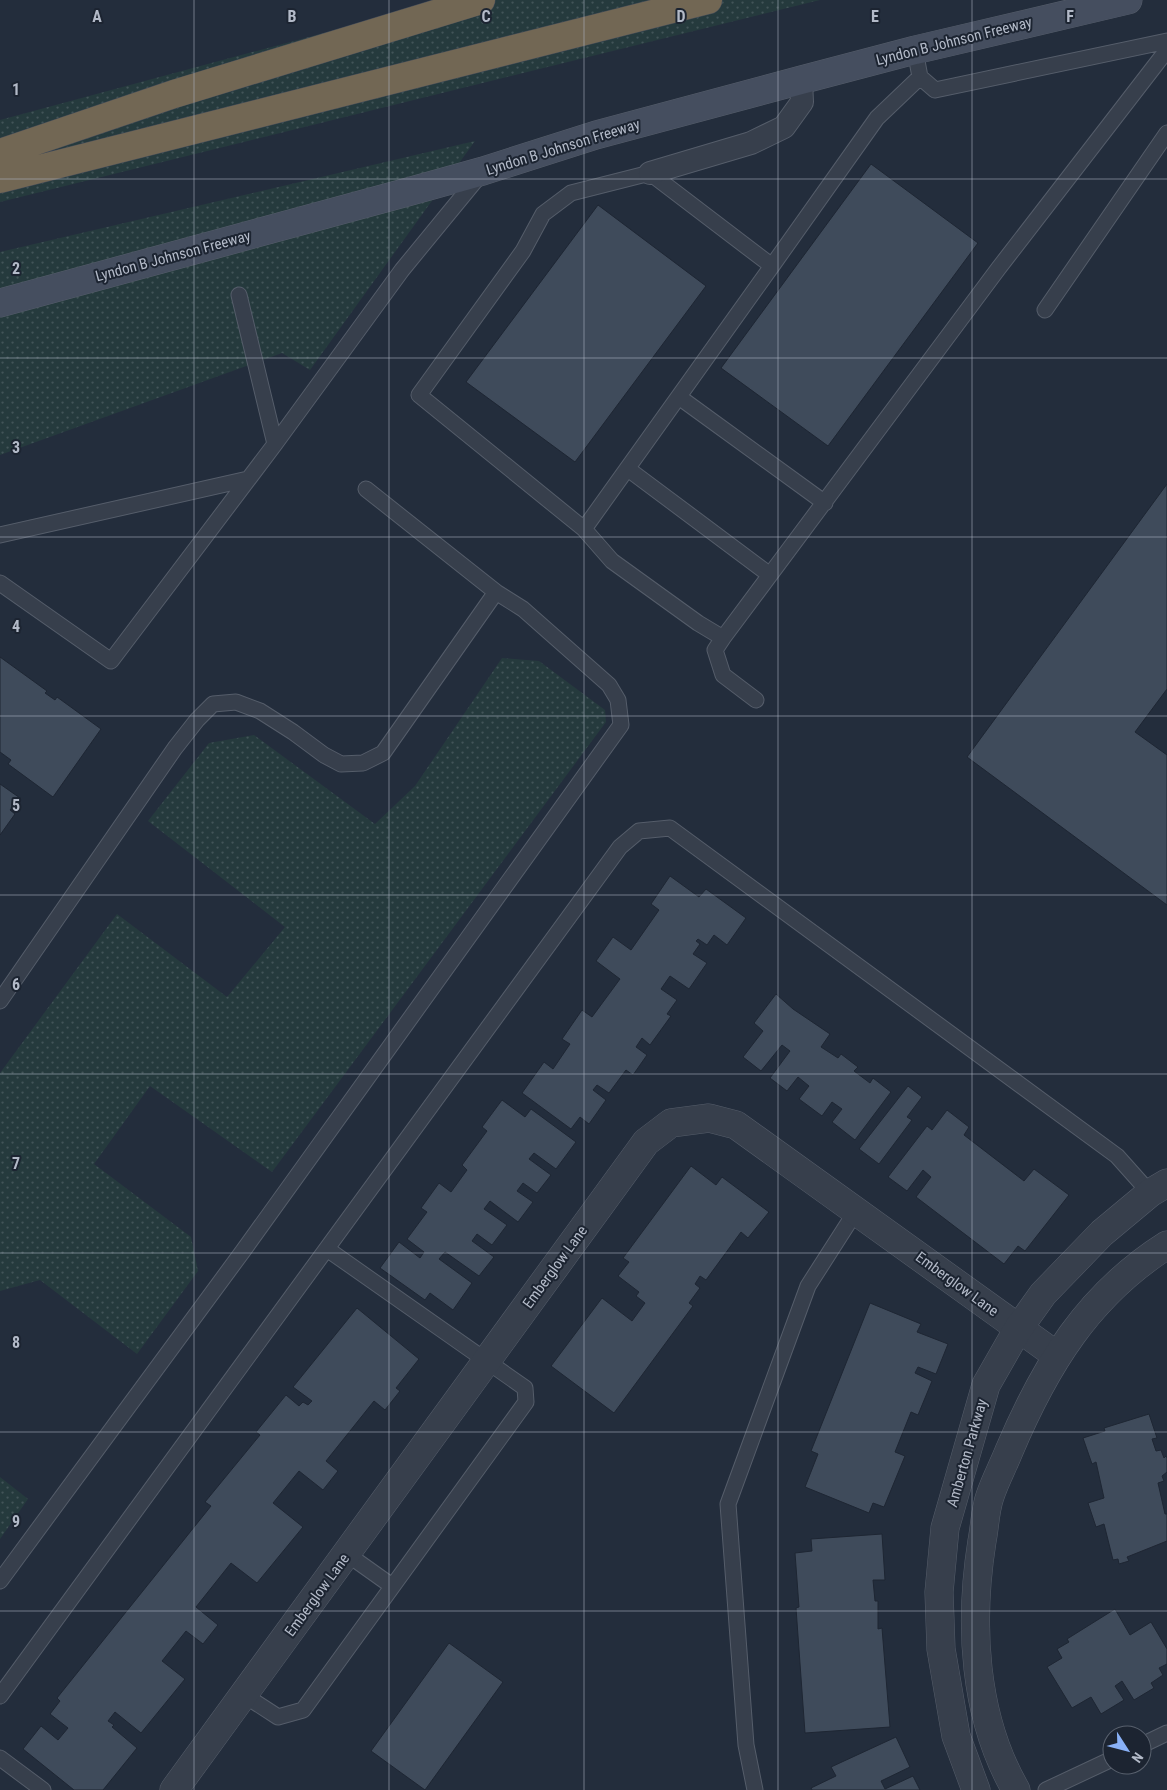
<svg xmlns="http://www.w3.org/2000/svg" width="1167" height="1790" font-family="'Roboto Condensed',sans-serif">
	<style>
		.grass { fill: url(#grass-dots) }
		.building { fill: #3f4b5b; stroke: #1e2633 }
		.lines { fill: none; stroke-linecap: round; stroke-linejoin: round }
		.service-casing { stroke: #555d6a; stroke-width: 17 }
		.pedestrian-casing { stroke: #555d6a; stroke-width: 24 }
		.minor-casing { stroke: #555d6a; stroke-width: 29 }
		.tertiary-casing { stroke: #555d6a; stroke-width: 29 }
		.secondary-casing { stroke: #555d6a; stroke-width: 29 }
		.motorway-casing { stroke: #424a57; stroke-width: 29 }
		.service { stroke: #373f4c; stroke-width: 15 }
		.pedestrian { stroke: #373f4c; stroke-width: 22 }
		.minor { stroke: #373f4c; stroke-width: 28 }
		.tertiary { stroke: #373f4c; stroke-width: 28 }
		.secondary { stroke: #454e5f; stroke-width: 28 }
		.motorway { stroke: #726754; stroke-width: 28 }
		.grid { fill: none; stroke: #b3bac8; stroke-width: 1; stroke-opacity: 0.55 }
		.labels { text-anchor: middle; stroke-width: 4; stroke-linejoin: round; paint-order: stroke }
		.street-label { font-size: 15px; fill: #b3bac8; stroke: #1c2431 }
		.grid-label { font-size: 16px; text-anchor: middle; font-weight: bold; fill: #b3bac8; stroke: #1c2431; stroke-width: 4; stroke-linejoin: round; paint-order: stroke }
	</style>
	<defs>
		<pattern id="grass-dots" width="8" height="8" patternUnits="userSpaceOnUse" patternTransform="scale(1.25)"><rect width="8" height="8" fill="#253a3d"/><path d="M2 2h.1M6 6h.1" fill="none" stroke="#425458" stroke-width="1.8" stroke-linecap="round"/></pattern>
	</defs>
	<rect width="100%" height="100%" fill="#232d3c"/>
	<!-- grass -->
	<path class="grass" d="M446,0H820L0,202V120Z
		M475,141L310,370L282,353L0,455V252Z
		M502,658L539,661L605,710L606,722L272,1172L150,1086L94,1164L191,1237L198,1271L137,1354L40,1280L0,1291V1073L117,914L227,997L285,927L148,821L209,743L254,735L375,824L415,786Z
		M0,1477L28,1499L0,1539Z"/>
	<!-- building -->
	<path class="building" d="M871,164L978,243L828,446L721,368Z
		M598,205L706,286L575,462L466,382Z
		M1167,484V689L1135,732L1167,755V905L967,757Z
		M0,657L47,691L45,693L55,700L57,697L101,729L53,797L8,764L11,760L0,752Z
		M0,784L20,798L10,810L15,814L0,835Z
		M670,876L699,897L706,889L746,918L727,945L714,935L707,945L698,939L696,941L700,944L693,954L707,963L689,989L670,976L661,989L677,1000L667,1014L671,1016L650,1045L642,1038L636,1047L647,1055L633,1075L626,1070L609,1093L597,1085L593,1090L606,1100L589,1124L580,1117L571,1129L522,1093L544,1062L553,1069L570,1044L562,1039L582,1010L592,1017L620,979L596,961L613,937L631,950L659,910L651,904Z
		M776,994L793,1009L830,1034L821,1047L838,1058L841,1054L858,1067L854,1071L870,1083L873,1078L891,1092L855,1140L832,1122L842,1109L832,1102L822,1116L799,1099L809,1086L798,1077L787,1091L770,1078L790,1051L782,1045L761,1071L743,1057L763,1031L754,1023Z
		M908,1086L922,1097L907,1117L912,1120L879,1164L859,1149Z
		M502,1100L525,1117L531,1109L576,1142L556,1169L534,1153L529,1159L551,1175L537,1193L523,1183L517,1191L533,1202L518,1222L490,1201L484,1209L507,1225L492,1245L477,1234L472,1241L494,1257L479,1276L445,1252L439,1259L472,1283L453,1310L430,1293L425,1300L380,1268L399,1242L420,1258L424,1252L407,1239L427,1212L421,1208L439,1183L451,1192L467,1170L462,1165L487,1131L482,1127Z
		M947,1110L969,1127L964,1135L1024,1181L1034,1169L1069,1195L1025,1251L1018,1246L1004,1264L916,1197L931,1177L923,1170L907,1191L888,1177L927,1126L932,1130Z
		M691,1166L716,1185L722,1177L769,1212L748,1238L741,1232L706,1280L700,1276L695,1284L700,1288L689,1303L693,1306L614,1413L551,1366L602,1298L632,1321L645,1303L636,1296L639,1292L618,1276L629,1262L623,1258Z
		M870,1303L921,1324L917,1332L948,1344L936,1374L918,1367L915,1373L932,1381L918,1415L911,1412L895,1452L905,1456L884,1507L873,1503L869,1513L805,1487L818,1454L811,1451Z
		M357,1308L419,1359L396,1388L400,1391L385,1410L374,1401L326,1461L338,1471L323,1490L299,1471L273,1503L303,1527L257,1583L231,1563L196,1607L218,1625L203,1644L186,1631L162,1661L185,1679L141,1733L115,1712L108,1721L114,1725L112,1727L137,1748L103,1790H74L23,1749L41,1726L58,1740L68,1728L50,1714L60,1701L57,1698L211,1506L205,1502L260,1435L256,1432L286,1395L299,1406L303,1402L308,1405L312,1401L293,1387Z
		M1149,1414L1157,1438L1152,1439L1156,1451L1161,1450L1164,1458L1166,1456L1167,1458V1472L1162,1476L1164,1481L1158,1483L1165,1514H1167V1541L1127,1557L1129,1561L1119,1564L1118,1559L1113,1560L1104,1524L1096,1527L1088,1503L1104,1498L1096,1462L1092,1464L1083,1438L1105,1431L1104,1428Z
		M882,1534L885,1580H873L875,1601H878V1629L882,1628L890,1727L805,1733L796,1608L799,1607L795,1553L812,1551L811,1539Z
		M1115,1609L1130,1635L1151,1622L1167,1649V1664L1159,1668L1163,1675L1151,1683L1154,1688L1134,1700L1122,1681L1115,1686L1124,1700L1101,1714L1091,1697L1072,1708L1047,1667L1062,1658L1057,1649L1069,1642L1067,1639Z
		M449,1643L503,1682L425,1790L371,1751Z
		M896,1737L910,1767L881,1781L885,1789L913,1776L920,1790H812L811,1788L836,1776L831,1767Z"/>
	<g class="lines">
		<defs>
			<path id="service" d="M915,50L920,77L877,118L772,266L650,173L571,193L543,214L523,251L419,395L584,529L612,561L698,623L723,638L998,269L1167,50
				M920,77L935,90L1167,41
				M239,295L275,444
				M1045,310L1167,133
				M679,397L825,503
				M628,469L770,575
				M366,489L496,592
				M584,529L772,266
				M0,535L248,479
				M0,583L111,661L275,444L402,270L480,175
				M723,638L715,650L723,675L756,700
				M0,1001L175,748L197,720L213,704L236,702L260,711L293,732L324,755L341,764L363,763L383,753L496,592L523,609L609,685L618,700L621,725L243,1251L0,1581
				M347,1554L392,1586
				M244,1695L278,1717L303,1710L526,1402L525,1388L327,1249
				M0,1696L620,847L639,831L670,828L1117,1156L1150,1193
				M1142,1745L1167,1733
				M0,1758L43,1790
				M755,1790L746,1745L728,1504L808,1286L856,1211
				M1046,1790L1112,1759"/>
			<path id="pedestrian" d="M650,173L751,143L784,127L802,102L801,80"/>
			<path id="minor" d="M174,1790L646,1142L671,1123L709,1118L736,1125L1056,1355"/>
			<path id="tertiary" d="M976,1790L956,1736L941,1649L939,1592L945,1528L986,1385L1018,1329L1043,1294L1102,1233L1150,1193L1167,1183
				M1016,1790C973,1716 969,1623 982,1541C985,1526 985,1510 990,1496C995,1481 1003,1466 1009,1451C1045,1366 1088,1295 1167,1245"/>
			<path id="secondary" d="M0,303L404,193L483,171L596,135L801,80L915,50L1128,0"/>
			<path id="motorway" d="M0,153L174,94L481,0
				M0,179L708,0"/>
		</defs>
		<!-- service casing -->
		<use href="#service" class="service-casing"/>
		<!-- pedestrian casing -->
		<use href="#pedestrian" class="pedestrian-casing"/>
		<!-- minor casing -->
		<use href="#minor" class="minor-casing"/>
		<!-- tertiary casing -->
		<use href="#tertiary" class="tertiary-casing"/>
		<!-- secondary casing -->
		<use href="#secondary" class="secondary-casing"/>
		<!-- motorway casing -->
		<use href="#motorway" class="motorway-casing"/>
		<!-- service -->
		<use href="#service" class="service"/>
		<!-- pedestrian -->
		<use href="#pedestrian" class="pedestrian"/>
		<!-- minor -->
		<use href="#minor" class="minor"/>
		<!-- tertiary -->
		<use href="#tertiary" class="tertiary"/>
		<!-- secondary -->
		<use href="#secondary" class="secondary"/>
		<!-- motorway -->
		<use href="#motorway" class="motorway"/>
	</g>
	<!-- grid -->
	<path class="grid" d="M194,0V1790M389,0V1790M584,0V1790M778,0V1790M972,0V1790M0,179H1167M0,358H1167M0,537H1167M0,716H1167M0,895H1167M0,1074H1167M0,1253H1167M0,1432H1167M0,1611H1167"/>
	<g class="labels">
		<!-- street labels -->
		<g class="street-label">
			<text transform="translate(954 41) rotate(-14)" y="5">Lyndon B Johnson Freeway</text>
			<text transform="translate(563 147) rotate(-17)" y="5">Lyndon B Johnson Freeway</text>
			<text transform="translate(173 256) rotate(-15)" y="5">Lyndon B Johnson Freeway</text>
			<text transform="translate(555 1267) rotate(-54)" y="5">Emberglow Lane</text>
			<text transform="translate(957 1284) rotate(36)" y="5">Emberglow Lane</text>
			<text transform="translate(967 1453) rotate(-74)" y="5">Amberton Parkway</text>
			<text transform="translate(317 1595) rotate(-54)" y="5">Emberglow Lane</text>
		</g>
	</g>
	<g class="grid-label">
		<text x="97" y="22">A</text>
		<text x="292" y="22">B</text>
		<text x="486" y="22">C</text>
		<text x="681" y="22">D</text>
		<text x="875" y="22">E</text>
		<text x="1070" y="22">F</text>
		<text x="16" y="95">1</text>
		<text x="16" y="274">2</text>
		<text x="16" y="453">3</text>
		<text x="16" y="632">4</text>
		<text x="16" y="811">5</text>
		<text x="16" y="990">6</text>
		<text x="16" y="1169">7</text>
		<text x="16" y="1348">8</text>
		<text x="16" y="1527">9</text>
	</g>
	<!-- north arrow -->
	<g transform="translate(1127 1750) rotate(126)"><circle r="24" fill="#1c2431" stroke="#58606d"/>
	<path d="M0-4L9 19L0 12L-9 19Z" fill="#89b1f7"/>
	<text y="-8" font-size="14" font-weight="bold" text-anchor="middle" fill="#b3bac8">N</text>
	</g>
</svg>
